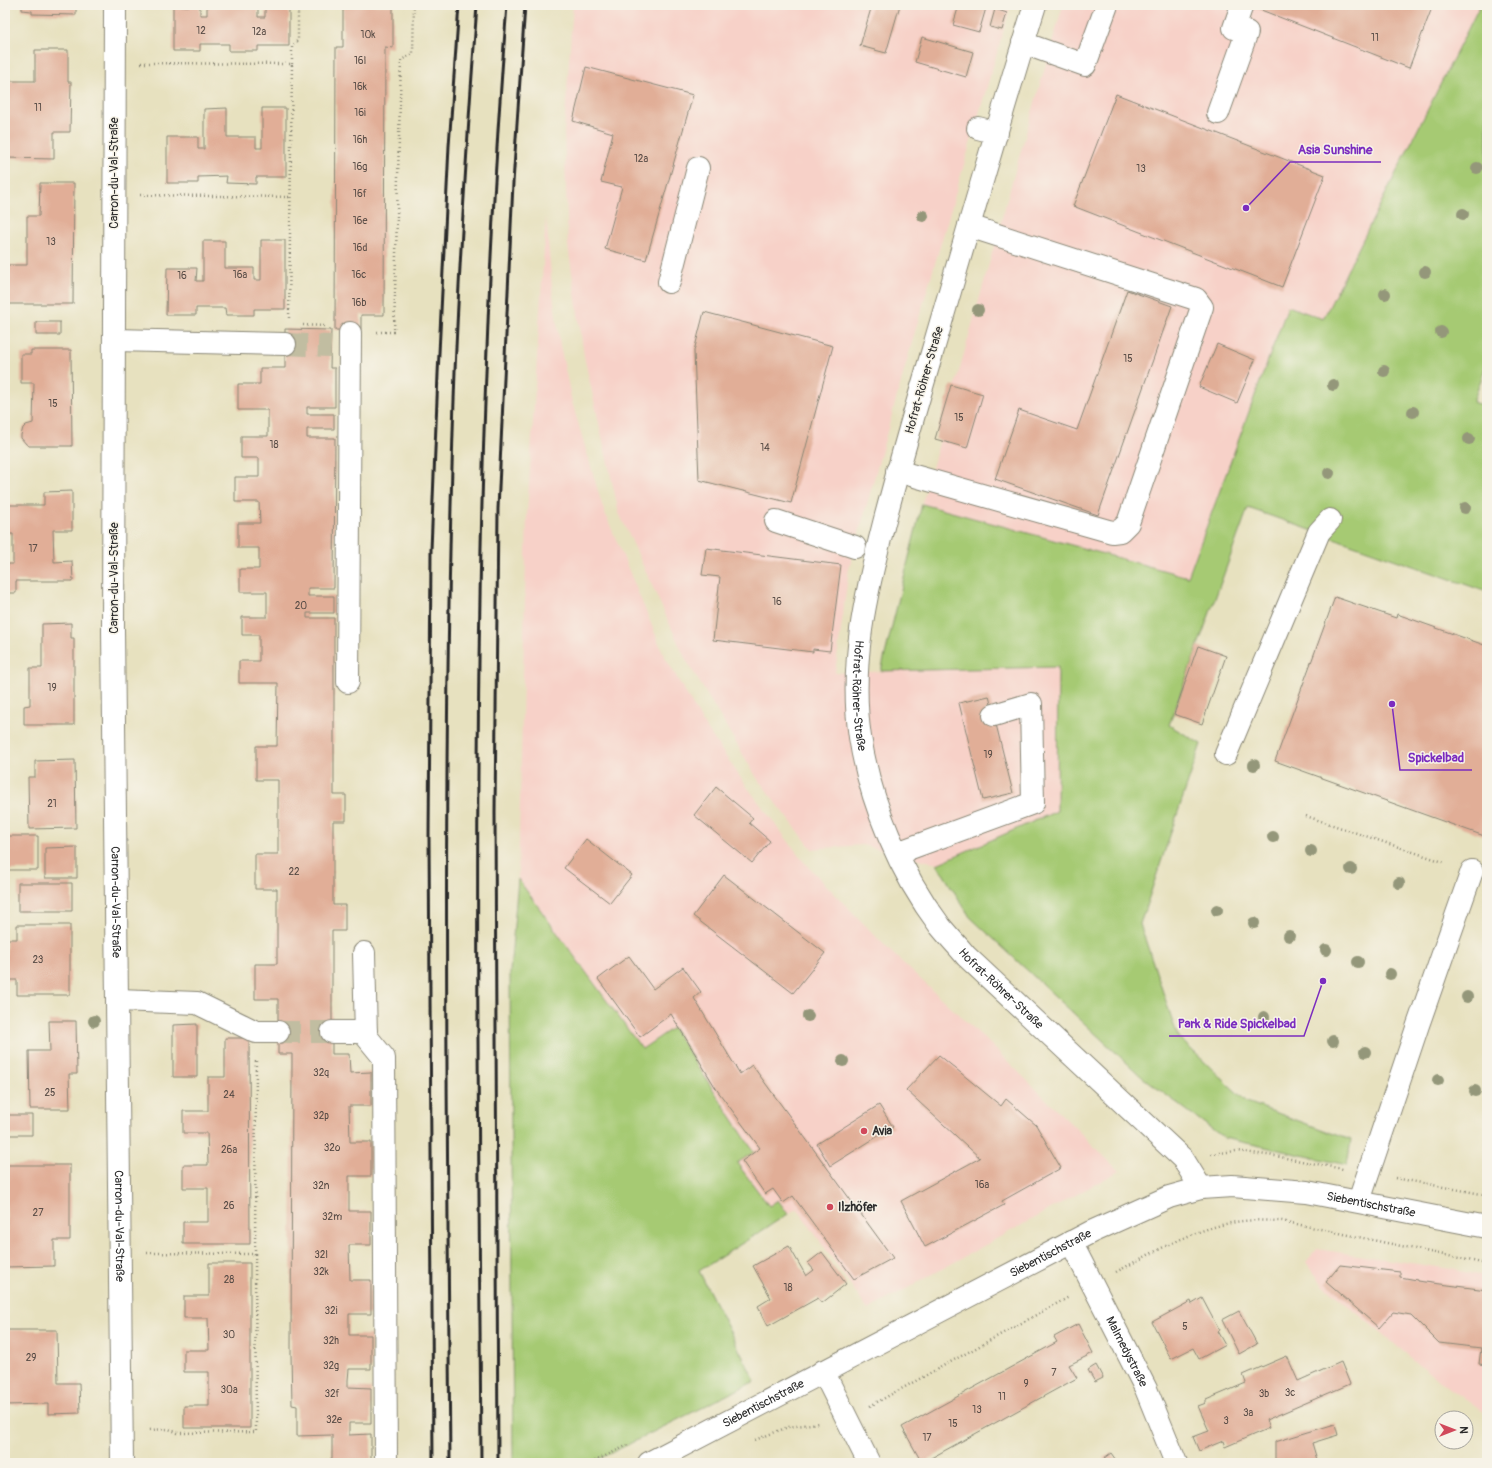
<svg xmlns="http://www.w3.org/2000/svg" width="1492" height="1468" font-family="Pangolin,sans-serif">
	<style>
		.built { fill: #f7d1c8 }
		.green { fill: #a6ca73; stroke: #687a4f }
		.building { fill: #e1ae97 }
		.lines { fill: none; stroke-linecap: round; stroke-linejoin: round }
		.minor-tunnel { stroke: #c1bda1; stroke-width: 22; stroke-dasharray: 22 11; stroke-linecap: butt }
		.minor-casing { stroke: #898675; stroke-width: 24 }
		.path { stroke: #898675; stroke-width: 2.5; stroke-dasharray: 1 3; stroke-linecap: butt }
		.minor { stroke: #fff; stroke-width: 22 }
		.rail { stroke: #2b2b2b; stroke-width: 3 }
		.tree { fill: #94977a }
		.poi-dot { fill: #d1495b; stroke: #f7f3e8; stroke-width: 1.5 }
		.labels { text-anchor: middle; stroke-width: 3; stroke-linejoin: round; paint-order: stroke }
		.number-label { font-size: 10px; fill: #584c46 }
		.street-label { font-size: 12px; fill: #2b2b2b; stroke: #f7f3e8 }
		.poi-label { font-size: 12px; font-weight: bold; fill: #2b2b2b; stroke: #f7f3e8; text-anchor: start }
		.leader { fill: none; stroke: #7b2cbf; stroke-width: 1.5 }
		.callout-dot { fill: #7b2cbf; stroke: #f7f3e8; stroke-width: 1.5 }
		.callout-label { font-size: 13px; text-anchor: middle; font-weight: bold; fill: #7b2cbf; stroke: #f7f3e8; stroke-width: 3; stroke-linejoin: round; paint-order: stroke }
	</style>
	<rect width="100%" height="100%" fill="#f7f3e8"/>
	<filter id="ink" filterUnits="userSpaceOnUse"><feTurbulence type="fractalNoise" baseFrequency=".025" numOctaves="2"/><feDisplacementMap in="SourceGraphic" scale="8" xChannelSelector="R" yChannelSelector="G"/><feConvolveMatrix kernelMatrix="1 2 1 2 8 2 1 2 1" color-interpolation-filters="sRGB"/></filter>
	<filter id="wash" filterUnits="userSpaceOnUse"><feTurbulence type="fractalNoise" baseFrequency=".012" numOctaves="4" result="noise"/><feDisplacementMap in="SourceGraphic" scale="16" xChannelSelector="R" yChannelSelector="G"/><feGaussianBlur stdDeviation="0.9" result="paint"/><feColorMatrix in="noise" values="0 0 0 0 0 0 0 0 0 0 0 0 0 0 0 0 0 1.4 0 .05"/><feComposite in="paint" operator="in"/></filter>
	<g filter="url(#wash)">
		<rect width="100%" height="100%" fill="#e7e1bf"/>
		<!-- built -->
		<path class="built" d="M573,5H1011L916,328L849,569L835,673L1061,665L1059,812L939,864L862,845L812,849L757,778L685,658L619,513L584,356L568,245L564,132Z
			M1063,5H1480L1323,319L1288,307L1188,577L922,504L1010,189Z
			M546,217L552,287L560,345L572,402L603,508L664,655L703,723L742,780L804,862L890,951L985,1039L1119,1171L868,1310L797,1208L788,1214L778,1200L769,1206L737,1163L754,1151L672,1028L642,1049L518,879L527,515Z
			M1317,1249L1451,1269L1487,1277V1415L1433,1376L1323,1285L1306,1262Z"/>
		<!-- green -->
		<path class="green" d="M1480,5H1487V363L1473,402L1487,408V592L1248,508L1169,725L1201,744L1140,924L1178,1037L1247,1102L1351,1140L1347,1165L1224,1138L1142,1077L970,917L937,864L1057,811L1058,667L881,671L922,504L1188,577L1288,306L1323,319Z
			M518,879L642,1049L673,1028L754,1152L737,1163L769,1206L778,1200L788,1214L699,1271L755,1381L591,1463H513L510,972Z"/>
		<g id="blocks">
			<!-- building -->
			<path class="building" d="M22,5H76V15L32,14V11L22,10Z
				M207,5H229V7L258,6V17H265V5H289V46H258V51H229V44H200V51H173V6H200V15H207Z
				M343,5H393V48L385,47L384,315H361V330H335L336,47H343Z
				M872,5H900L886,53L860,46Z
				M959,5H975L986,8L979,32L953,25Z
				M1251,5H1433L1409,68L1251,6Z
				M995,9L1007,13L1002,30L990,27Z
				M922,37L973,52L966,77L915,62Z
				M35,50H68V82H71L70,132H54V159L5,158V81H35Z
				M586,67L693,95L646,260L605,249L622,187L601,182L613,133L573,121Z
				M1116,94L1325,175L1282,287L1073,206Z
				M227,108V137H256V148H262V108H286V177H256V184L226,183L227,176L198,177V183H167V137H198V149H204V109Z
				M40,183H74L73,304H7V265H27V216H39Z
				M261,240H285V309H254V315H226L225,308H196V315H166L167,268H197L196,281H203V241H225V268H254V280H261Z
				M1127,290L1172,306L1098,515L995,479L1019,410L1077,430Z
				M704,312L833,346L791,503L699,480L694,351Z
				M36,322H60V335H36Z
				M285,329L331,330L330,368H335V407H307V414H334V429H307V438H335L334,588H308V596H334V613H307V618H334V795H346V821H333V905H345V931H332V1054H349L350,1073L371,1072V1106H349L350,1142H371V1176H349V1211H371V1245H349L350,1280H371V1314H349V1335H371V1369H349L348,1380V1387L371,1388V1423H349V1435L371,1434V1463H323L332,1458V1435L297,1436V1406L292,1405L291,1354L292,1054H278V999H255V964H277V889H255V854H278V780H256V746H277L278,683H239V661H259V635H242V617H267V592H240V569H259V548H238V523H260L259,502H235V477H259V458H241V436H268V410H238V384H260V368H285Z
				M1217,344L1255,360L1237,403L1199,387Z
				M31,350H71L72,446H29L26,444L21,438V435L23,428L26,425L33,423L34,383H21V354H31Z
				M951,385L983,394L967,448L935,439Z
				M72,491V530H53L54,562L72,561L73,581H16V593H5V564H13V534H5V505H44V492Z
				M706,548L841,565L830,651L813,649V652L713,640L720,577L702,575Z
				M1335,597L1396,618L1397,614L1487,646V837L1275,761Z
				M71,623V638H74V725H24V706L30,705V668H42V624Z
				M1198,646L1226,656L1202,724L1174,714Z
				M989,696L1013,793L983,800L959,703Z
				M75,760L76,828L29,829L28,777H35V761Z
				M716,787L753,818L749,823L770,841L752,863L694,815Z
				M5,836H38V870H5Z
				M586,839L632,875L610,903L564,868Z
				M77,847V878H45V848Z
				M724,875L825,953L793,993L693,916Z
				M18,883H72V911H18Z
				M17,925H70V995H17V980H6V939H17Z
				M629,956L653,989L683,967L701,992L694,998L740,1074L752,1065L893,1258L854,1279L793,1196L783,1203L773,1189L765,1194L742,1161L760,1148L717,1090L671,1014L640,1037L598,979Z
				M49,1021H76L77,1074H69L70,1109H30L29,1051H50Z
				M197,1024V1077H173V1025Z
				M225,1038H249L250,1244H183V1222H208V1188H183V1165H208L207,1133H183V1111H208V1077H225Z
				M939,1055L1001,1106L1006,1099L1036,1125L1061,1168L1002,1201L1004,1205L925,1247L901,1201L980,1158L906,1090Z
				M879,1105L893,1127L830,1166L817,1144Z
				M5,1115H32V1135H5Z
				M7,1165H70V1240H54V1266L5,1267V1234H7L5,1171H7Z
				M789,1246L806,1276L814,1270L808,1263L822,1252L846,1284L822,1303L818,1298L768,1326L758,1306L771,1298L753,1266Z
				M209,1263H250V1428H184V1406H209V1372H184V1350H209L208,1318H184V1296H209Z
				M1340,1265L1400,1272V1277L1417,1280V1281L1487,1290V1365L1479,1364L1481,1348L1439,1343L1411,1315L1393,1312L1379,1328L1326,1282Z
				M1202,1298L1219,1330L1217,1331L1225,1345L1199,1359L1193,1348L1171,1359L1152,1322L1191,1301L1192,1304Z
				M1239,1311L1257,1344L1239,1354L1222,1320Z
				M1078,1324L1093,1353L1069,1365L1077,1378L922,1463L902,1427L1057,1342L1054,1337Z
				M5,1330H57L58,1383H79L80,1413L48,1414V1404L5,1405Z
				M1287,1356L1298,1381L1341,1362L1350,1384L1266,1420L1269,1428L1225,1447L1223,1441L1199,1451L1193,1437L1209,1431L1198,1406L1206,1403V1400L1246,1383L1243,1375Z
				M1096,1365L1103,1378L1095,1382L1088,1370Z
				M1335,1424L1338,1435L1312,1443L1318,1463H1275V1442Z
				M1111,1453L1118,1463H1107L1104,1458Z"/>
		</g>
	</g>
	<g filter="url(#ink)">
		<use href="#blocks" fill-opacity="0" stroke="#898675" stroke-width="1"/>
		<g class="lines">
			<!-- minor-tunnel -->
			<path class="minor-tunnel" d="M285,344L331,346
				M278,1032H332"/>
			<defs>
				<g id="minor">
					<path id="s1" d="M115,5L113,630L122,1463"/>
					<path id="s2" d="M1035,5C999,120 966,237 932,353C915,410 899,466 884,523C866,593 849,664 860,737C870,802 900,873 940,926C948,936 958,946 966,956L1183,1159L1201,1188"/>
					<path d="M1234,28L1242,5"/>
					<path d="M1023,43L1085,65L1107,5"/>
					<path d="M1218,113L1247,32"/>
					<path d="M978,128L997,133"/>
					<path d="M669,282L698,168"/>
					<path d="M115,340L285,344"/>
					<path d="M897,471L1112,532L1120,531L1128,523L1202,307L1196,299L969,226"/>
					<path d="M776,521L855,547"/>
					<path d="M348,682L350,333"/>
					<path d="M1226,754L1319,532L1330,520"/>
					<path d="M897,853L1033,803L1031,704L994,715"/>
					<path d="M364,953L366,1036L384,1058L386,1463"/>
					<path d="M118,1000L197,1003L256,1032H278"/>
					<path d="M332,1032H366"/>
					<path d="M1359,1201L1418,1025L1472,871"/>
					<path id="s3" d="M1071,1242L1146,1389L1176,1463"/>
					<path d="M823,1371L869,1463"/>
					<path id="s4" d="M649,1463L1091,1232L1169,1197L1201,1188L1232,1186L1307,1192L1487,1227"/>
				</g>
			</defs>
			<!-- minor casing -->
			<use href="#minor" class="minor-casing"/>
			<!-- path -->
			<path class="path" d="M141,63L292,64L289,318
				M292,64V46L298,40V5
				M140,195L291,197
				M303,325L324,326
				M377,332H394L401,60L413,54L414,5
				M1306,816L1446,863
				M1211,1154L1236,1151L1275,1156L1343,1169
				M1395,1178L1487,1195
				M147,1253L255,1254L256,1432L178,1433L169,1429L148,1430
				M255,1254L256,1058
				M1116,1272C1154,1252 1193,1229 1236,1222C1251,1219 1267,1221 1282,1221L1487,1264
				M870,1406L1069,1297
				M755,1440L788,1427L819,1423
				M591,1463L630,1444"/>
			<!-- minor -->
			<use href="#minor" class="minor"/>
			<!-- rail -->
			<path class="rail" d="M433,1463L429,839L431,550L438,374L449,146L459,5
				M450,1463C447,1099 442,735 455,371C460,249 468,127 477,5
				M481,1463C478,977 468,490 507,5
				M498,1463L495,812L498,509L513,183L525,5"/>
		</g>
		<!-- trees -->
		<g class="tree">
			<circle cx="1477" cy="168" r="6"/>
			<circle cx="1463" cy="214" r="6"/>
			<circle cx="923" cy="216" r="6"/>
			<circle cx="1425" cy="272" r="6"/>
			<circle cx="1385" cy="294" r="6"/>
			<circle cx="978" cy="310" r="6"/>
			<circle cx="1441" cy="332" r="6"/>
			<circle cx="1384" cy="371" r="6"/>
			<circle cx="1333" cy="385" r="6"/>
			<circle cx="1413" cy="412" r="6"/>
			<circle cx="1469" cy="439" r="6"/>
			<circle cx="1329" cy="473" r="6"/>
			<circle cx="1465" cy="508" r="6"/>
			<circle cx="1254" cy="765" r="6"/>
			<circle cx="1273" cy="837" r="6"/>
			<circle cx="1311" cy="851" r="6"/>
			<circle cx="1351" cy="869" r="6"/>
			<circle cx="1399" cy="883" r="6"/>
			<circle cx="1217" cy="910" r="6"/>
			<circle cx="1254" cy="923" r="6"/>
			<circle cx="1289" cy="936" r="6"/>
			<circle cx="1326" cy="950" r="6"/>
			<circle cx="1358" cy="962" r="6"/>
			<circle cx="1390" cy="974" r="6"/>
			<circle cx="1467" cy="997" r="6"/>
			<circle cx="808" cy="1016" r="6"/>
			<circle cx="1264" cy="1017" r="6"/>
			<circle cx="94" cy="1021" r="6"/>
			<circle cx="1333" cy="1041" r="6"/>
			<circle cx="1365" cy="1052" r="6"/>
			<circle cx="843" cy="1061" r="6"/>
			<circle cx="1438" cy="1080" r="6"/>
			<circle cx="1475" cy="1091" r="6"/>
		</g>
	</g>
	<!-- markers -->
	<g class="poi-dot">
		<circle cx="864" cy="1131" r="4"/>
		<circle cx="830" cy="1207" r="4"/>
	</g>
	<g class="labels">
		<!-- number labels -->
		<g class="number-label">
			<text x="201" y="34">12</text>
			<text x="259" y="35">12a</text>
			<text x="368" y="38">10k</text>
			<text x="1375" y="41">11</text>
			<text x="360" y="64">16l</text>
			<text x="360" y="90">16k</text>
			<text x="38" y="111">11</text>
			<text x="360" y="116">16i</text>
			<text x="360" y="143">16h</text>
			<text x="641" y="162">12a</text>
			<text x="360" y="170">16g</text>
			<text x="1141" y="172">13</text>
			<text x="360" y="197">16f</text>
			<text x="360" y="224">16e</text>
			<text x="51" y="245">13</text>
			<text x="360" y="251">16d</text>
			<text x="240" y="278">16a</text>
			<text x="359" y="278">16c</text>
			<text x="182" y="279">16</text>
			<text x="359" y="306">16b</text>
			<text x="1128" y="362">15</text>
			<text x="53" y="407">15</text>
			<text x="959" y="421">15</text>
			<text x="274" y="448">18</text>
			<text x="765" y="451">14</text>
			<text x="33" y="552">17</text>
			<text x="777" y="605">16</text>
			<text x="301" y="609">20</text>
			<text x="52" y="691">19</text>
			<text x="988" y="758">19</text>
			<text x="52" y="807">21</text>
			<text x="294" y="875">22</text>
			<text x="38" y="963">23</text>
			<text x="321" y="1076">32q</text>
			<text x="50" y="1096">25</text>
			<text x="229" y="1098">24</text>
			<text x="321" y="1119">32p</text>
			<text x="332" y="1151">32o</text>
			<text x="229" y="1153">26a</text>
			<text x="982" y="1188">16a</text>
			<text x="321" y="1189">32n</text>
			<text x="229" y="1209">26</text>
			<text x="38" y="1216">27</text>
			<text x="332" y="1220">32m</text>
			<text x="321" y="1258">32l</text>
			<text x="321" y="1275">32k</text>
			<text x="229" y="1283">28</text>
			<text x="788" y="1291">18</text>
			<text x="331" y="1314">32i</text>
			<text x="1185" y="1330">5</text>
			<text x="229" y="1338">30</text>
			<text x="331" y="1344">32h</text>
			<text x="31" y="1361">29</text>
			<text x="331" y="1369">32g</text>
			<text x="1054" y="1376">7</text>
			<text x="1026" y="1387">9</text>
			<text x="229" y="1393">30a</text>
			<text x="1290" y="1396">3c</text>
			<text x="332" y="1397">32f</text>
			<text x="1264" y="1397">3b</text>
			<text x="1002" y="1400">11</text>
			<text x="977" y="1413">13</text>
			<text x="1248" y="1416">3a</text>
			<text x="334" y="1423">32e</text>
			<text x="1226" y="1424">3</text>
			<text x="953" y="1427">15</text>
			<text x="927" y="1441">17</text>
		</g>
		<!-- street labels -->
		<g class="street-label">
			<text transform="translate(114 173) rotate(-90)" y="4">Carron-du-Val-Straße</text>
			<text transform="translate(924 380) rotate(-74)" y="4">Hofrat-Röhrer-Straße</text>
			<text transform="translate(114 578) rotate(-90)" y="4">Carron-du-Val-Straße</text>
			<text dy="4" stroke="none"><textPath href="#s2" startOffset="715">Hofrat-Röhrer-Straße</textPath></text>
			<text dy="4" stroke="none"><textPath href="#s1" startOffset="897">Carron-du-Val-Straße</textPath></text>
			<text dy="4" stroke="none"><textPath href="#s2" startOffset="1051">Hofrat-Röhrer-Straße</textPath></text>
			<text dy="4" stroke="none"><textPath href="#s4" startOffset="789">Siebentischstraße</textPath></text>
			<text dy="4" stroke="none"><textPath href="#s1" startOffset="1221">Carron-du-Val-Straße</textPath></text>
			<text dy="4" stroke="none"><textPath href="#s4" startOffset="453">Siebentischstraße</textPath></text>
			<text dy="4" stroke="none"><textPath href="#s3" startOffset="123">Malmedystraße</textPath></text>
			<text dy="4" stroke="none"><textPath href="#s4" startOffset="129">Siebentischstraße</textPath></text>
		</g>
		<!-- poi labels -->
		<g class="poi-label">
			<text x="872" y="1135">Avia</text>
			<text x="838" y="1211">Ilzhöfer</text>
		</g>
	</g>
	<!-- callouts -->
	<path class="leader" d="M1246 208L1290 162H1381M1392 704L1400 770H1472M1323 981L1304 1036H1169"/>
	<g class="callout-dot">
		<circle cx="1246" cy="208" r="4"/>
		<circle cx="1392" cy="704" r="4"/>
		<circle cx="1323" cy="981" r="4"/>
	</g>
	<g class="callout-label">
		<text x="1335" y="154">Asia Sunshine</text>
		<text x="1436" y="762">Spickelbad</text>
		<text x="1237" y="1028">Park &amp; Ride Spickelbad</text>
	</g>
	<!-- margin -->
	<rect width="1492" height="1468" fill="none" stroke="#f7f3e8" stroke-width="20"/>
	<!-- north arrow -->
	<g transform="translate(1454 1430) rotate(90)"><circle r="19" fill="#f7f3e8" stroke="#a5a39c"/>
	<path d="M0-3L7 15L0 10L-7 15Z" fill="#d1495b"/>
	<text y="-6" font-size="11" font-weight="bold" text-anchor="middle" fill="#2b2b2b">N</text>
	</g>
</svg>
